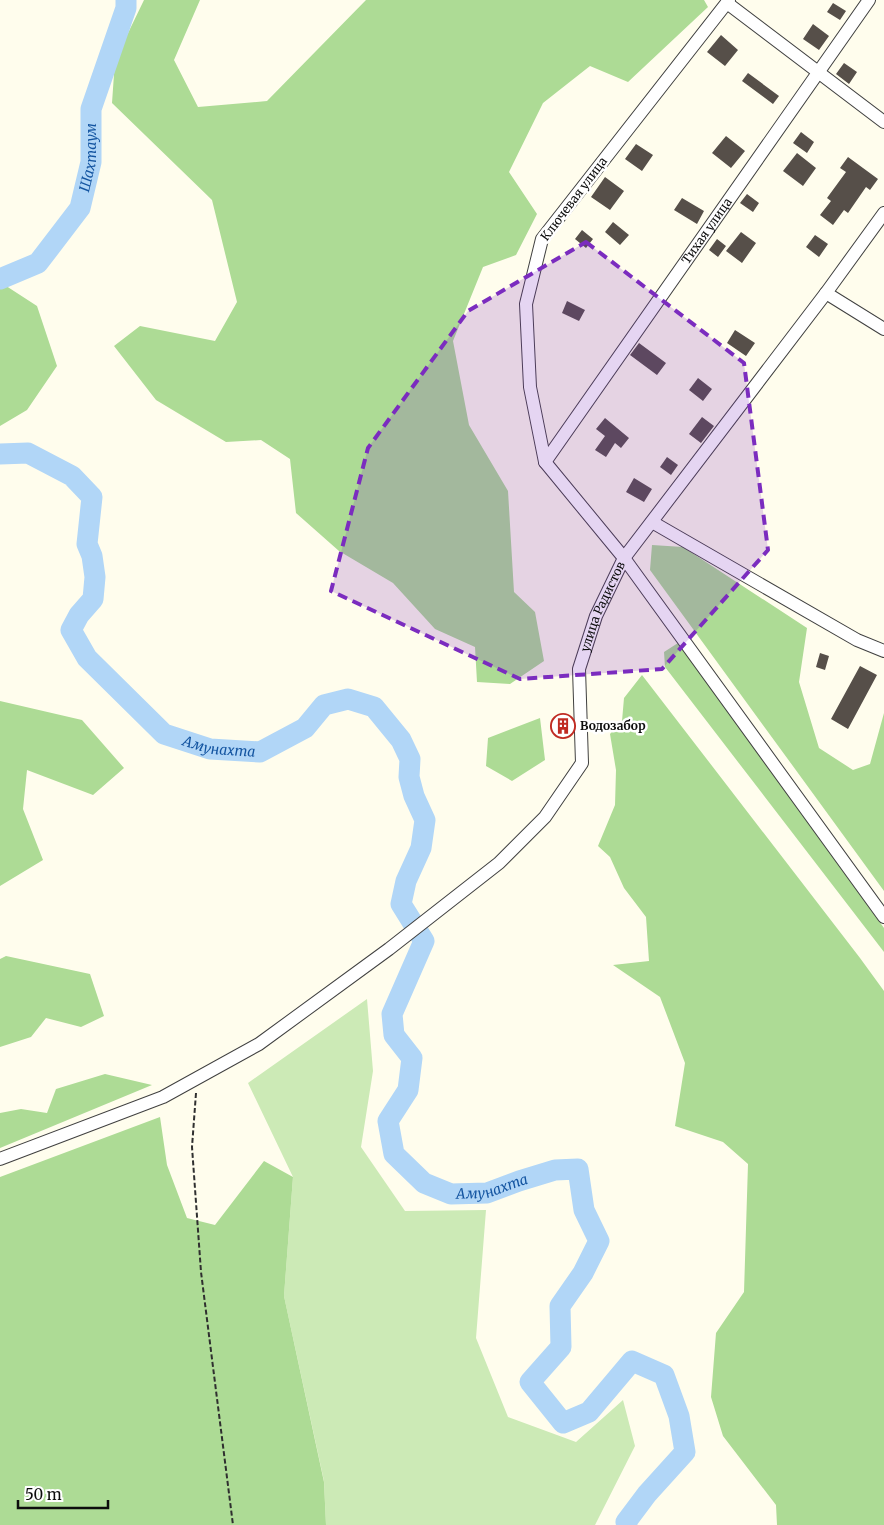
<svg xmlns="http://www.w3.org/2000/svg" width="884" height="1525" font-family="Merriweather,serif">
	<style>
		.green { fill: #cceab6 }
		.forest { fill: #addb95 }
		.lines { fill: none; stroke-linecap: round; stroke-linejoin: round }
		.river { stroke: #b1d6f7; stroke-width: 21 }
		.building { fill: #564f49 }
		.street-casing { stroke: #404040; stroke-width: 14 }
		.path { stroke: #2f2f2f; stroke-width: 2; stroke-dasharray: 5 2.5; stroke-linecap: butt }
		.street { stroke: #fff; stroke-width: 12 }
		.marked { fill: #7b2cbf; fill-opacity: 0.2; stroke: #7b2cbf; stroke-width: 4; stroke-dasharray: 10 6; stroke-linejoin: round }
		.labels { text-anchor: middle; stroke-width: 5; stroke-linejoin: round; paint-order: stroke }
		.street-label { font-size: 12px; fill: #0d0d0d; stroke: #fff }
		.poi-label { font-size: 12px; font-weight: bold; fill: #0d0d0d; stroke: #fff; text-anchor: start }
		.water-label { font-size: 14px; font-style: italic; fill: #1455a1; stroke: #fff }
	</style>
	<rect width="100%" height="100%" fill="#fffded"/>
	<!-- green -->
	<path class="green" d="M367,999L373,1071L361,1147L405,1211L486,1210L476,1338L508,1417L576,1442L623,1400L635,1446L595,1525H326L324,1481L284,1296L293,1177L248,1083Z"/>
	<!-- forest -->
	<path class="forest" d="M144,0H200L174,60L198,107L267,101L366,0H704L708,7L628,82L590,66L543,103L509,172L537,214L516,255L483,267L453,341L469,425L508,491L514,592L535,612L544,661L510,684L477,682L475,647L435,629L393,583L339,551L296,513L290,459L261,440L226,442L156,400L114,346L140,326L215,341L237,302L212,200L112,103L115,60Z
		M0,282L37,306L57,366L27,410L0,426Z
		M652,545L683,547L807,628L799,682L819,748L853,770L870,764L884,713V891L650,570Z
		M678,643L884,928V952L665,667L664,652Z
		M642,675L860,958L884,991V1525H777L776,1505L723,1436L711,1397L716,1333L744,1292L748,1164L723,1142L675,1126L685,1063L660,997L613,965L649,961L646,917L624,888L610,857L598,846L615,805L616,770L610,734L622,721L624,698Z
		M0,701L82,720L124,768L93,795L27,770L23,809L43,860L0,886Z
		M540,718L545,760L512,781L486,766L488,738Z
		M6,956L90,974L104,1016L81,1027L46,1018L31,1037L0,1047V959Z
		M105,1074L152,1085L0,1148V1113L21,1109L47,1113L56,1089Z
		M160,1117L167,1165L187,1218L215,1225L264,1161L293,1177L284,1296L324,1482L326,1525H0V1177Z"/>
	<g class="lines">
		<!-- river -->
		<g class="river">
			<path id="s1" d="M0,279L38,263L80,208L91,162V109L126,8V0"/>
			<path id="s2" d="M0,454L28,453L72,476L92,497L87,544L92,556L95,577L93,599L79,615L71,630L87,658L164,734L210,749L260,752L305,728L324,705L348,699L374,707L401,740L410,759L409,777L414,796L425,820L421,848L406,881L401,904L424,941L392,1014L394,1035L412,1058L408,1090L388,1121L394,1154L424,1183L451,1194L487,1193L519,1181L555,1170L578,1169L584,1210L599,1241L583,1273L560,1306L561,1347L530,1382L563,1423L589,1412L632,1361L664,1375L679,1416L685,1452L647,1494L626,1522L627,1525"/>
		</g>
	</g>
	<!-- building -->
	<path class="building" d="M833,3L846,11L840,20L827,12Z
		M813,24L829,36L819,50L803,39Z
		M721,35L738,50L725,66L707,52Z
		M844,63L857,72L849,84L836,74Z
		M748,73L779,96L773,104L742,81Z
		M801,132L814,142L807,153L793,143Z
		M726,136L745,151L731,168L712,153Z
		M636,144L653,155L642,171L625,159Z
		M797,153L816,168L803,186L783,171Z
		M848,157L878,179L870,190L866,187L848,213L844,210L833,225L820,215L831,201L827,198L846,172L840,168Z
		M605,177L624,191L610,210L591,197Z
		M747,194L759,203L753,212L740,203Z
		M682,198L704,211L697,224L674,210Z
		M613,222L629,235L620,245L605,232Z
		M582,230L593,239L586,248L575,239Z
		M741,232L756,243L742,263L726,251Z
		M815,235L828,244L819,257L806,247Z
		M717,239L726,246L718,257L709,250Z
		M567,301L585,310L579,321L562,313Z
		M735,330L755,343L746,356L727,343Z
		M639,343L666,363L657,375L630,355Z
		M698,378L712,389L703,401L689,390Z
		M702,417L714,426L701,443L689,434Z
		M605,418L629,438L621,448L615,443L606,457L595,450L605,436L596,429Z
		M667,457L678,465L671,475L660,467Z
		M634,478L652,489L644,502L626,492Z
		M820,653L829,656L825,670L816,667Z
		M860,666L877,675L848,729L831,719Z
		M557,716L571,718L569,735L554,733Z"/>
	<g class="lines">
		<defs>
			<g id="street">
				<path d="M729,0L542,239L526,304L530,387L545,462L624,558L884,917"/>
				<path d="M727,3L884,122"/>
				<path d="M826,293L884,329"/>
				<path id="s3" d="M545,462L869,0"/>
				<path d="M652,522L857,640L884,651"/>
				<path id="s4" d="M0,1159L163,1097L259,1044L389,949L499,863L545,817L582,763L579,669L596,616L624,558L826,293L884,213"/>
			</g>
		</defs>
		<!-- street casing -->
		<use href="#street" class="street-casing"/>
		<!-- path -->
		<path class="path" d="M196,1093L192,1147L201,1272L233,1525"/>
		<!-- street -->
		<use href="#street" class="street"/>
	</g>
	<!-- marked area -->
	<path class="marked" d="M586,242L744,363L768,550L662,669L520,679L331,591L368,448L468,311Z"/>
	<!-- icons -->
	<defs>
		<symbol id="building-ring" viewBox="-11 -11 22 22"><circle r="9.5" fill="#fff" stroke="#c02b22" stroke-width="1.5"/><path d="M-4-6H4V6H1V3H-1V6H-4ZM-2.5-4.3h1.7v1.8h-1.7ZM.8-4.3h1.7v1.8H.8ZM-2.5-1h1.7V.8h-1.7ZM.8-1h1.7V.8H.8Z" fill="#c02b22"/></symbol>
	</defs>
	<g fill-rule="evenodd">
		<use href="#building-ring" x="549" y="712" width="28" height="28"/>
	</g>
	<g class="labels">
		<!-- street labels -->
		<g class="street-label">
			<text transform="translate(574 199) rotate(-53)" y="4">Ключевая улица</text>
			<text dy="4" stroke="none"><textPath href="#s3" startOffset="282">Тихая улица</textPath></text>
			<text dy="4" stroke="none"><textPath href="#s4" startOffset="876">улица Радистов</textPath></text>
		</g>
		<!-- poi labels -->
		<g class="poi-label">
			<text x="580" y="730">Водозабор</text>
		</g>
		<!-- water labels -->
		<g class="water-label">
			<text dy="5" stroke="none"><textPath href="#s1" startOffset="162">Шахтаум</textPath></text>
			<text dy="5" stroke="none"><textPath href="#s2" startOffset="446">Амунахта</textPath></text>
			<text dy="5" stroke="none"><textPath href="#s2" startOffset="1225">Амунахта</textPath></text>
		</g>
	</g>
	<!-- scale -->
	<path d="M18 1500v8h90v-8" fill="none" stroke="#0d0d0d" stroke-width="2.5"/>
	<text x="25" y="1500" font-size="15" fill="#0d0d0d" stroke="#ffffff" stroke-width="4" paint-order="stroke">50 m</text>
</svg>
